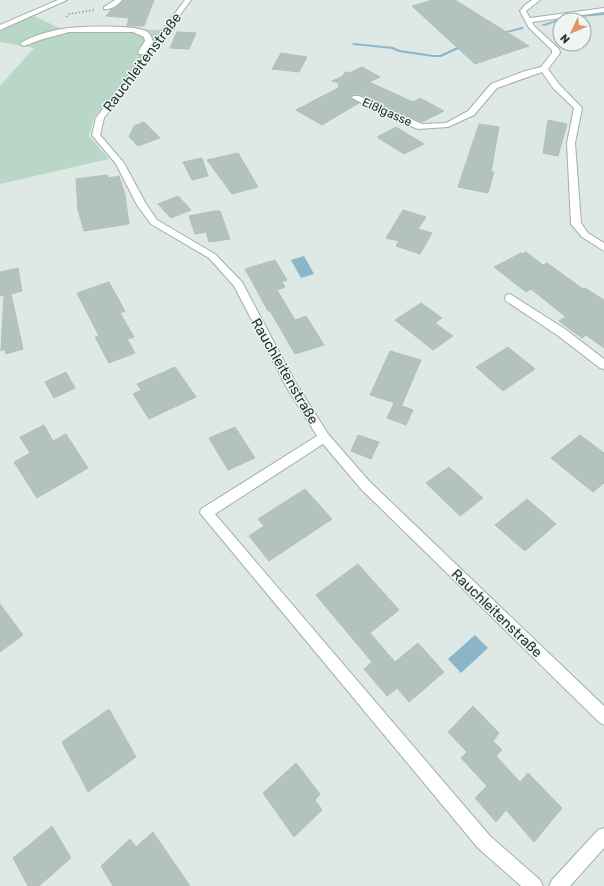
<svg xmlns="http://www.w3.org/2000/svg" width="604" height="886" font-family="Rubik,sans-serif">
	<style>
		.green { fill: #b9d7c6 }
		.water { fill: #8cb6c7 }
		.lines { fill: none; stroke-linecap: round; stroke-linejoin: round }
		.stream { fill: #8cb6c7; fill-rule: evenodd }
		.building { fill: #b4c2be; stroke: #b2c0bc }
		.minor-casing { stroke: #a2afac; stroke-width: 2 }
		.path { stroke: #82a8a1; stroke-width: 1.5; stroke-dasharray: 1.5 2; stroke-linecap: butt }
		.minor { fill: #fff; fill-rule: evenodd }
		.labels { text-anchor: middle; stroke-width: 3; stroke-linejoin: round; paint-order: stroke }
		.far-street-label { font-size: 12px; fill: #223533; stroke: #eef5f3 }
		.street-label { font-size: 14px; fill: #223533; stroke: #eef5f3 }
	</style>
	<rect width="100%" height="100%" fill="#dee8e5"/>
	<!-- green -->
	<path class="green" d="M34,16L59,28L163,30L94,118L89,136L109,159L0,184V86L34,48L0,42V25Z"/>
	<!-- water -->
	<path class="water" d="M304,256L314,274L301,278L291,260Z
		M475,635L488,648L461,673L448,659Z"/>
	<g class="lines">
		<!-- stream -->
		<path class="stream" d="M604,13V15L568,18L544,26L541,25L568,16Z
			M522,27H523V29L498,35L496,34Z
			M353,43L393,47L400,50L433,55H440L464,44L467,45L441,57H433L399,52L392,49L354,45L352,44Z"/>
	</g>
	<!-- building -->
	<path class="building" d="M123,0H154L144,26H127L129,18L106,16L111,10L117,6Z
		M432,0H455L529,46L475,64L412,6Z
		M177,32L196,33L189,49L170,48Z
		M281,53L307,57L299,72L272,69Z
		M362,67L380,77L369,82L413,102L420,98L444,111L422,122L359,94H353L351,98L359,103L322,125L296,110L340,87L338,86L339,83L332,81L343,76L345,72L349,73Z
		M548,120L567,124L558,156L543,153Z
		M144,122L160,138L138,146L129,137L134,126Z
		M479,124L499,127L491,172H494L488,193L458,187Z
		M396,127L424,144L404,154L377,137Z
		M238,153L258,187L232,194L207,160Z
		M202,158L208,176L192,180L183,162Z
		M107,175L108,178L119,176L125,195L129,224L84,231L78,210L76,179Z
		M178,196L191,210L171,218L158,204Z
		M403,210L426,217L418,229L432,233L420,254L396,246L399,241L386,238Z
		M214,211H220L230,239L209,242L206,232L195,234L189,216Z
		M526,252L543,265L547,263L583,289L585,288L604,300V348L586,335L582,338L559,321L566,317L531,289L526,292L494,267L521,253L522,254Z
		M275,260L287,280L282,282L285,287L277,290L295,320L306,316L324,345L295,354L270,311H268L245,269Z
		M18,268L22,291L11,294L23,349L6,354L5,349L1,351L4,295L0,296V272Z
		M109,282L125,311L120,313L134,337L127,339L135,353L109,363L95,337L99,336L77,293Z
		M421,303L442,318L435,323L453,336L433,350L395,320Z
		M508,347L535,369L503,391L476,367Z
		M390,351L421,360L402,405L370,395Z
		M175,367L196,397L149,419L133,394L141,390L137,384Z
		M66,372L75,388L54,398L45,382Z
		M394,403L413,410L406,425L387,418Z
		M44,425L53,441L66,434L88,468L37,498L14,462L30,453L20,437Z
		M235,427L255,458L228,470L209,438Z
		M358,435L379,442L371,459L351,451Z
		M580,435L604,453V483L593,492L551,458Z
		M449,467L483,498L460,516L426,483Z
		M305,489L332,519L269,561L249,536L264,526L258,519Z
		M527,499L556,524L525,551L495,525Z
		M358,564L399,610L370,633L395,662L418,643L444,672L409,702L397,688L387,696L364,669L372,662L316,595Z
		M0,604L23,635L0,652Z
		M473,706L499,733L493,741L502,750L496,756L520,782L528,773L562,808L534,842L506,810L496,822L475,798L487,786L461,758L467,752L448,732Z
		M109,709L136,757L88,792L62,742Z
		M296,763L320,794L315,800L322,810L294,837L263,793Z
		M52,826L71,858L39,886H28L13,858Z
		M153,832L190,886H113L101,866L130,839L136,847Z"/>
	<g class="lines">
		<defs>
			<path id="minor" d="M58,0H67L0,30V25Z
				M115,0H122C118,5 111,10 104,9V7Z
				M185,0H191L104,118L100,135L124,163L146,204L157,220L215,254L242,282L295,382L328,434L369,481L604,706V725L599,722L361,489L323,444L215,514L490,836L540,880L543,886H521L478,848L200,513L201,509L317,436L287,388L234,286L209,258L151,224L137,205L116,164L92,135L96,118L144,54H139L138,52L145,41L144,37L133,32H69L40,40L24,46L20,44C29,36 57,29 69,28C84,26 134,25 146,31C150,33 151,37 153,41L147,50Z
				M532,0H540L526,11L530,18L604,8V12L532,22L534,26L559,49L560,53L548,69L559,84L582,108L575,143L581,223L588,233L604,243V251L582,237L571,224L567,143L574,108L553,88L542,72L497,88L474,115L448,127L418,129L395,120L352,98L353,96H359L422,124L446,123L468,111L491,84L525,71L541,67L552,53V50L529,28L520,11L525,5Z
				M510,294L565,329L604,359V369L600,368L557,335L506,301L505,298L506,295Z
				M604,828V848L570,886H549L552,880L598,830Z"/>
		</defs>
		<!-- minor casing -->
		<use href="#minor" class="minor-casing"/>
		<!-- path -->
		<path class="path" d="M66,17L69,14L94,10"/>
		<!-- minor -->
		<use href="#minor" class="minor"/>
	</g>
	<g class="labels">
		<!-- far-street labels -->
		<g class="far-street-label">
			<text transform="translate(387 112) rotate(24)" y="4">Eißlgasse</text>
		</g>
		<!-- street labels -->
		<g class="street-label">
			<text transform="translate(142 62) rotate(-53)" y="5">Rauchleitenstraße</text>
			<text transform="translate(285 371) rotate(60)" y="5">Rauchleitenstraße</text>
			<text transform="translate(497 613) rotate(44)" y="5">Rauchleitenstraße</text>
		</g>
	</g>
	<!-- north arrow -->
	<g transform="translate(572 32) rotate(226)"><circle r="19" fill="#eef5f3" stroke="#9ca8a6"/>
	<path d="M0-3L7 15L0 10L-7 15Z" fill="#e19464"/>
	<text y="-6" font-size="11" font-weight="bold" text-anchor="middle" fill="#223533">N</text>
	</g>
</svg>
